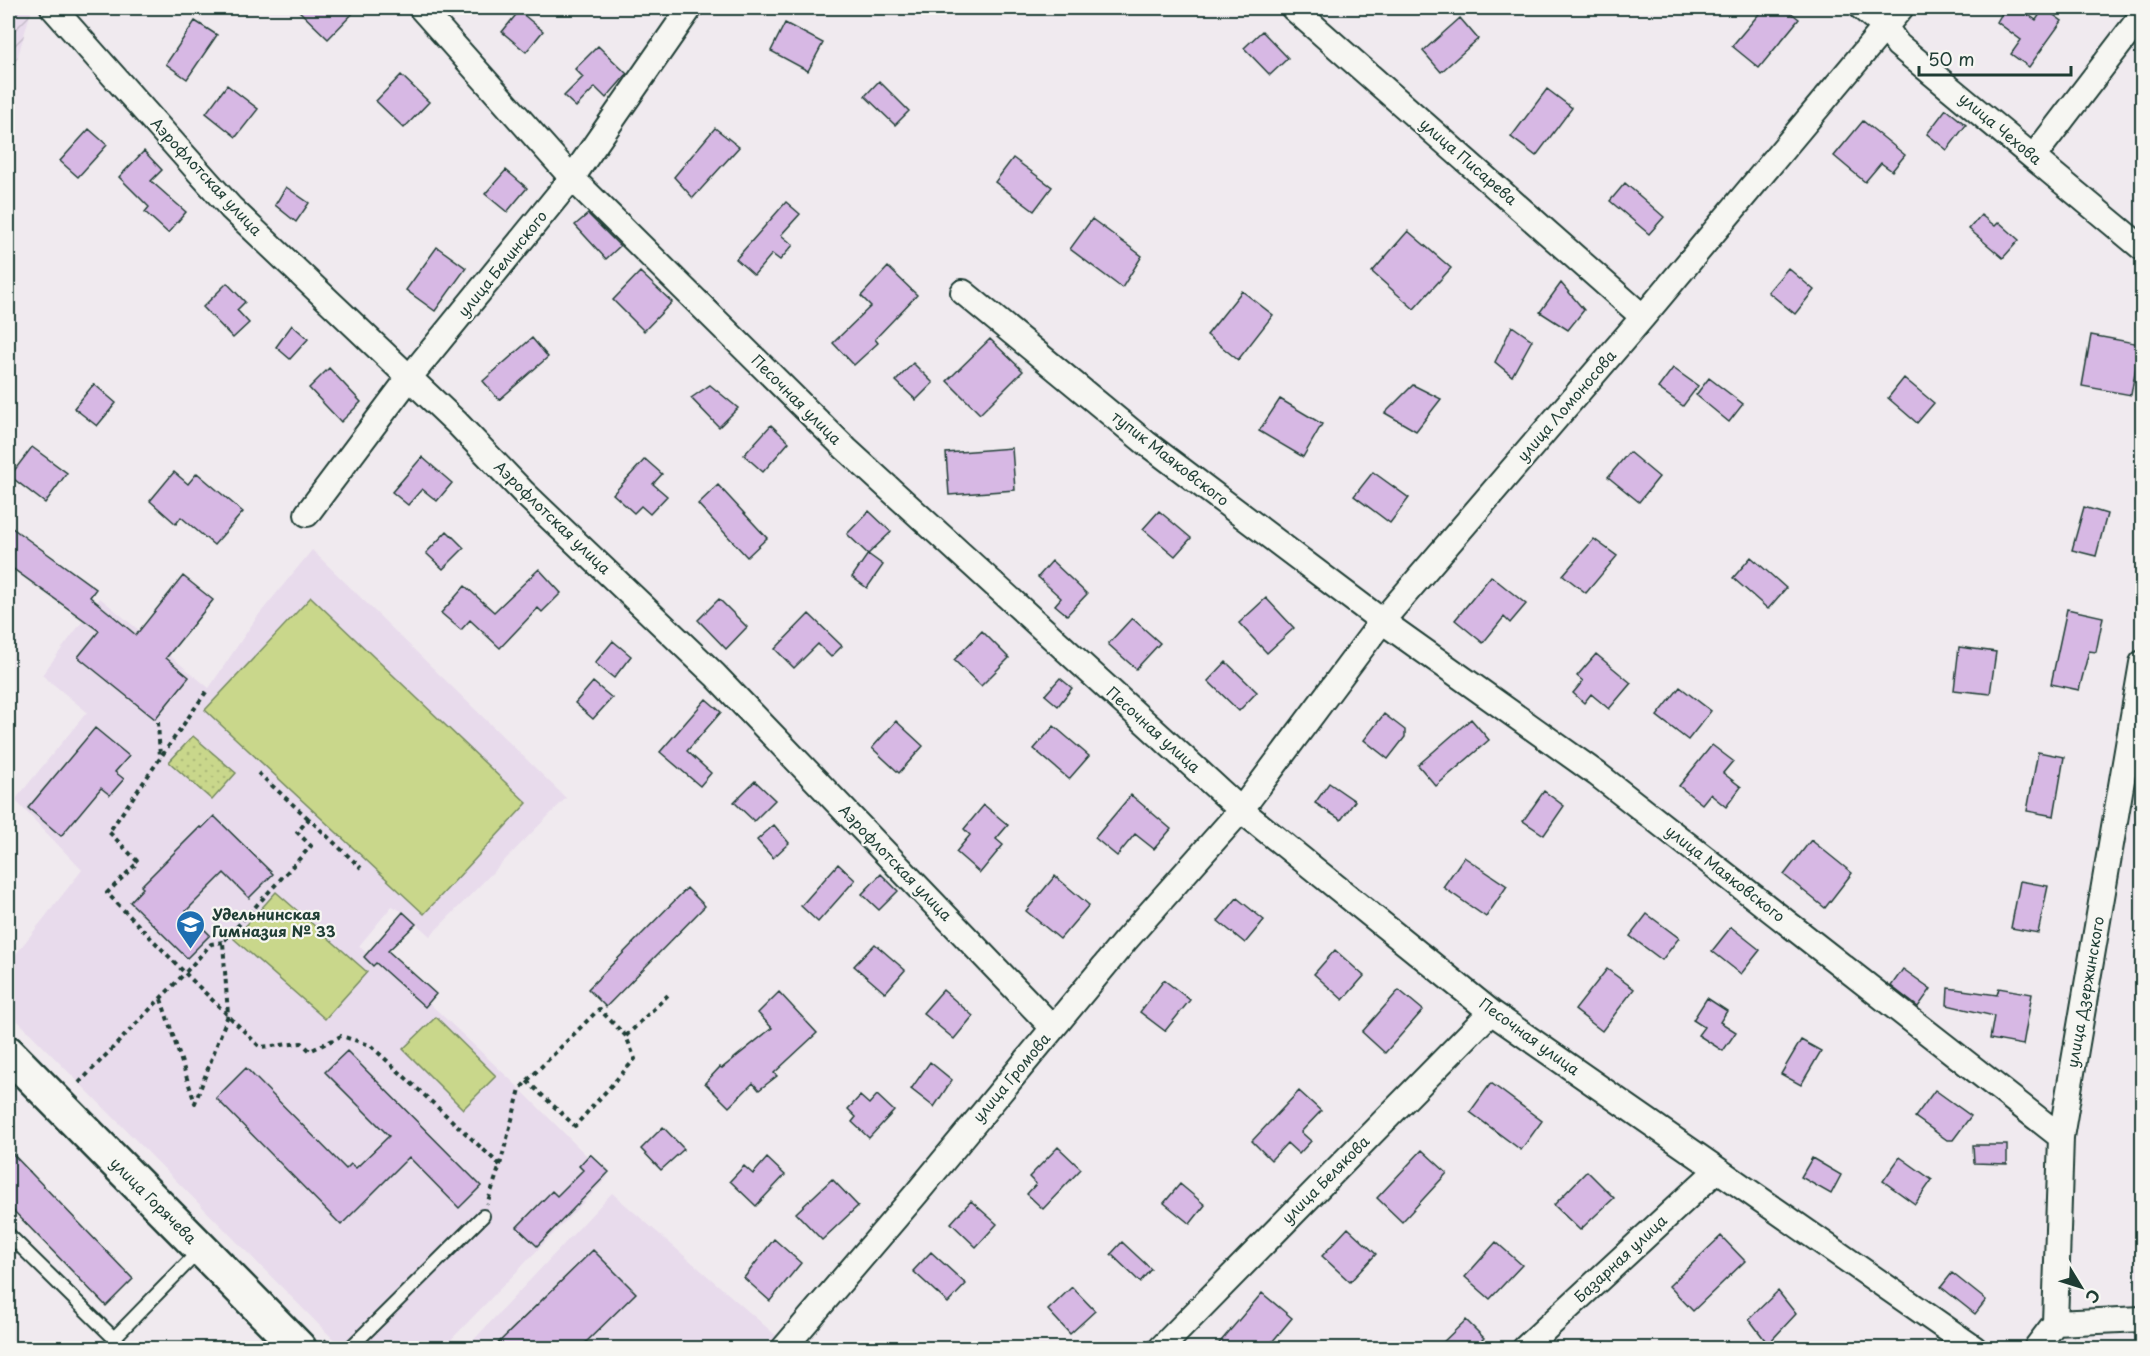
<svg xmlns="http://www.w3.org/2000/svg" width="2150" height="1356" font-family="'Playpen Sans',sans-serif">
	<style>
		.built { fill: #e8dbec }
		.industrial { fill: url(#industrial-furrows) }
		.grass { fill: url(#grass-dots); stroke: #748a60; stroke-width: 1.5 }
		.pitch { fill: #c9d78b; stroke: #748a60; stroke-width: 1.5 }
		.building { fill: #d7b8e4; stroke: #1f3d34; stroke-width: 1.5 }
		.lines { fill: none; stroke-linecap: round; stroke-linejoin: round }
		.service-casing { stroke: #1f3d34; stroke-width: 16 }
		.minor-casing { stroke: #1f3d34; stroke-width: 28 }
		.secondary-casing { stroke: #1f3d34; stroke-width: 38 }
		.path { stroke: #1f3d34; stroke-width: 4; stroke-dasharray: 4.5 4.5; stroke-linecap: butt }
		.service { stroke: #f6f6f2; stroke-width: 12 }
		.minor { stroke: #f6f6f2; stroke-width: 24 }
		.secondary { stroke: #f6f6f2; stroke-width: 33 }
		.labels { text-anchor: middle; stroke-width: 4.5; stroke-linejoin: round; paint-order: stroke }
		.street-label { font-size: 15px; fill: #1f3d34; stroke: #f6f6f2 }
		.poi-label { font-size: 15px; font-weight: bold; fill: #1f3d34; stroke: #f6f6f2; text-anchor: start }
	</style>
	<defs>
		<pattern id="industrial-furrows" width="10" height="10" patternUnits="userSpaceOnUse" patternTransform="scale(1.5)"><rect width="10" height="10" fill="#e8dbec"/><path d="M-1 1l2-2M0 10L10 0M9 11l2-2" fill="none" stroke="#c7bdcb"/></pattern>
		<pattern id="grass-dots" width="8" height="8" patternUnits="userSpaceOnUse" patternTransform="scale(1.5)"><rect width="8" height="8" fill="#c9d78b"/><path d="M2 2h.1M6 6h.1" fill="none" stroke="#acb979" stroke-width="1.8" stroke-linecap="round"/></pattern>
	</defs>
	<rect width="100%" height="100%" fill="#f0eaef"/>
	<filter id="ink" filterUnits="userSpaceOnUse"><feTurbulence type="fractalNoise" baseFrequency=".0167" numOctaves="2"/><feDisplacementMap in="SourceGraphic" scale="12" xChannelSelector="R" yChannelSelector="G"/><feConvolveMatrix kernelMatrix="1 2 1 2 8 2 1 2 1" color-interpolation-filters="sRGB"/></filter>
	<g filter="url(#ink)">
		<!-- built -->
		<path class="built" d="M312,550L566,798L430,936L403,912L392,906L359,946L425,1007L428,1002L512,1081L608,1177L443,1348H342L8,1011V964L82,870L15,800L87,712L42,675L100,598L209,688L257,617Z
			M612,1193L779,1338L769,1348H466Z"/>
		<!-- industrial -->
		<path class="industrial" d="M8,8H32L8,90Z"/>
		<!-- grass -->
		<path class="grass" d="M193,736L236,773L212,800L169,762Z"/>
		<!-- pitch -->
		<path class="pitch" d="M311,597L527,803L424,914L205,710Z
			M276,892L367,972L325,1019L234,939Z
			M436,1017L496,1076L463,1109L403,1049Z"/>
		<!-- building -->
		<path class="building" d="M296,8H358L328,39Z
			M1764,8H1785L1799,19L1759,68L1732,46Z
			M2005,8H2018L2036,20L2044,8L2062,21L2029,67L2011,54L2021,40L1997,22Z
			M519,11L543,31L526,52L502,32Z
			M1460,18L1478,39L1441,72L1423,51Z
			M195,21L217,35L187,79L166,64Z
			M785,23L823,43L808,71L771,51Z
			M1262,31L1288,58L1270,75L1244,48Z
			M598,46L627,74L606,98L595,87L576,107L564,96L583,77L575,69Z
			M401,75L429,102L404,128L376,101Z
			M879,81L909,111L895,125L865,96Z
			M227,85L258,109L236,137L206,113Z
			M1547,89L1572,108L1536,156L1511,137Z
			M1946,109L1966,125L1947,150L1927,134Z
			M1863,121L1905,155L1892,171L1881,163L1865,182L1834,156Z
			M715,128L739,147L693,198L674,177Z
			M89,129L107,145L78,177L60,161Z
			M144,151L162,170L151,181L186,212L168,233L145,212L149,207L119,177Z
			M1013,158L1052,187L1034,211L995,182Z
			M506,170L527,188L507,212L485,194Z
			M1625,183L1664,217L1649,234L1610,201Z
			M286,187L309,203L296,222L275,205Z
			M786,202L800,214L781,235L793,245L780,260L772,254L754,275L736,259Z
			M588,214L620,246L606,259L575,225Z
			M1981,215L1995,226L1999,222L2019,240L2003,258L1969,229Z
			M1092,219L1142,256L1122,288L1070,249Z
			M1408,231L1451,268L1414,309L1372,272Z
			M437,247L466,268L435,311L406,290Z
			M888,267L917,295L875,339L878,343L854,365L833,343L871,306L861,296Z
			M1788,268L1814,290L1795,314L1768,292Z
			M640,272L672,302L644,331L613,300Z
			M227,283L245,302L237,310L249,323L233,338L203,307Z
			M1561,283L1584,310L1568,330L1540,312Z
			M1242,291L1273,315L1238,360L1207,335Z
			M292,325L308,339L290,359L276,347Z
			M1512,326L1532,340L1512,376L1495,362Z
			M2091,335L2140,344L2131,395L2082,386Z
			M532,338L548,357L499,400L483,381Z
			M990,339L1023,371L980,414L947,381Z
			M913,363L933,383L916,400L896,381Z
			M329,368L361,402L341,422L309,388Z
			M1673,368L1698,386L1683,406L1658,388Z
			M1709,378L1743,404L1729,422L1696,395Z
			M1904,378L1934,403L1917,423L1888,398Z
			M94,384L116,403L97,426L74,408Z
			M710,385L738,408L719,427L691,398Z
			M1413,385L1441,399L1416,431L1385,413Z
			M1280,399L1322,424L1303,457L1259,431Z
			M771,425L789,442L763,472L744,455Z
			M32,447L67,473L45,503L10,476Z
			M1012,448L1015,490L949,495L946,453Z
			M1629,452L1659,477L1639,502L1608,477Z
			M422,457L452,483L437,501L422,489L408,505L392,492Z
			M645,459L662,474L653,484L667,496L650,514L641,506L634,513L613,494Z
			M174,472L188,484L197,473L243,512L214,545L181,517L176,524L150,501Z
			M1373,472L1409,498L1390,523L1354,496Z
			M718,485L767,538L747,557L698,504Z
			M2084,507L2107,514L2096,556L2072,550Z
			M869,511L891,532L868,554L847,534Z
			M1159,511L1191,538L1175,556L1143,529Z
			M8,525L96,589L90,597L136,635L183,576L213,600L166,658L189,677L155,719L78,657L99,631L8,565Z
			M447,531L464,548L443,569L426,553Z
			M1594,539L1617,556L1586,593L1563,575Z
			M868,554L883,565L867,588L852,577Z
			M1751,557L1786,588L1768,609L1733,578Z
			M1052,561L1087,594L1067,615L1055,605L1061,598L1038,577Z
			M539,569L561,593L542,612L538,608L500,648L470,620L461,630L441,613L465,586L494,612Z
			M1491,576L1526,604L1510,623L1504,617L1483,643L1455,620Z
			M1266,598L1294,628L1267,653L1239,623Z
			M719,599L747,627L726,649L698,620Z
			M2067,609L2103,617L2096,652L2089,651L2079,690L2051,684Z
			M809,614L842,646L831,657L818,644L794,668L775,649Z
			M1132,618L1160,643L1136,669L1108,644Z
			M982,631L1009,658L981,686L954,660Z
			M613,641L631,656L614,678L595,663Z
			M1959,647L1996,652L1990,694L1954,690Z
			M1596,654L1631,683L1609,709L1591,694L1584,703L1573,693L1583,681L1577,676Z
			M1226,662L1257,692L1239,711L1208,681Z
			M1060,678L1072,688L1058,706L1045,695Z
			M593,682L612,698L593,719L575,703Z
			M1680,687L1711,711L1688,740L1657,716Z
			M706,699L721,712L687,751L711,773L700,786L660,752Z
			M1384,714L1405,730V737L1388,759L1364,740Z
			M1471,719L1489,740L1436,786L1418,765Z
			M896,721L923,746L899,773L872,748Z
			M1054,726L1089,756L1069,779L1034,749Z
			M95,728L129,756L115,772L124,779L110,795L101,788L61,836L28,808Z
			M1712,745L1733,761L1723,773L1741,787L1726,807L1710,794L1702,804L1679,786Z
			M2038,752L2064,757L2054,816L2027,811Z
			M755,781L775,800L754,821L734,802Z
			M1329,783L1355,801L1341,820L1315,803Z
			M1544,791L1564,806L1544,835L1523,821Z
			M1131,795L1171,829L1154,849L1135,834L1117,856L1095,838Z
			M984,805L1008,825L996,839L1003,845L980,873L956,852L970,835L964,829Z
			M214,816L273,874L249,898L224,873L186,911L210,935L187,958L130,902L143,888L141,886L200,827L202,828Z
			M774,825L789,843L773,858L757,840Z
			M1811,840L1852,873L1825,908L1784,875Z
			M1464,857L1507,886L1486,917L1443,887Z
			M838,864L855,880L818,922L801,906Z
			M881,874L898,891L879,910L862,894Z
			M1055,876L1089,905L1060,939L1026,911Z
			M2020,881L2048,886L2038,933L2011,928Z
			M687,888L705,906L606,1007L588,989Z
			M1237,898L1264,920L1245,943L1218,921Z
			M403,912L416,924L388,951L436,994L425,1007L376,963L373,966L364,957Z
			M1647,914L1679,938L1662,960L1630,936Z
			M1731,927L1760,950L1741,974L1712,951Z
			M875,944L905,970L885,993L854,966Z
			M1335,950L1364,976L1343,1000L1314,974Z
			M1607,969L1634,989L1602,1031L1575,1010Z
			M1903,969L1931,989L1918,1007L1891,986Z
			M1164,980L1190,1000L1165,1031L1140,1012Z
			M1948,988L1997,995L1999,988L2032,994L2023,1045L1990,1039L1994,1016L1947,1005Z
			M943,990L973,1016L954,1039L923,1013Z
			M1399,990L1423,1010L1385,1053L1362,1032Z
			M779,992L817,1033L774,1073L777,1076L759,1090L753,1083L729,1107L705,1083L720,1067L722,1068L772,1028L758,1013Z
			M1707,998L1727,1011L1720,1022L1736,1032L1723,1051L1698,1035L1704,1027L1693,1020Z
			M1801,1040L1821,1051L1801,1085L1781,1074Z
			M347,1051L481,1186L459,1208L409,1157L341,1225L216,1098L246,1068L346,1169L351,1164L356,1168L389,1136L325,1072Z
			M930,1062L952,1080L934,1107L911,1089Z
			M1491,1083L1542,1121L1521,1150L1470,1112Z
			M1935,1090L1971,1116L1953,1140H1947L1915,1117Z
			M1299,1091L1321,1111L1301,1132L1311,1141L1299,1154L1287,1143L1271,1160L1252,1141Z
			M877,1095L894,1111L869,1138L852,1122L856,1117L848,1109L860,1096L869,1104Z
			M663,1127L684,1149L661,1170L641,1149Z
			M1973,1145H2007V1164L1974,1163Z
			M1058,1147L1081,1169L1043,1209L1027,1194L1036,1184L1029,1177Z
			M8,1149L133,1279L106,1306L8,1205Z
			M1422,1150L1447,1173L1402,1222L1377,1198Z
			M590,1154L609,1172L537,1246L517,1227L552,1191L557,1196L583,1170L579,1166Z
			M1900,1157L1932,1180L1915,1204L1883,1181Z
			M767,1158L785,1175L756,1206L730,1181L744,1166L753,1174Z
			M1812,1158L1841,1175L1831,1194L1801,1177Z
			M1587,1171L1614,1198L1580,1230L1554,1205Z
			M832,1179L858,1206L822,1240L796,1213Z
			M1180,1184L1205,1205L1190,1224L1164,1203Z
			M971,1201L997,1224L976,1247L951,1223Z
			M1348,1228L1376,1254L1350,1282L1322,1256Z
			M1721,1236L1745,1261L1693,1311L1669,1286Z
			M774,1239L801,1263L770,1301L744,1278Z
			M1122,1242L1151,1269L1140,1282L1111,1254Z
			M1496,1242L1522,1265L1490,1299L1465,1277Z
			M593,1250L636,1293L580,1348H493Z
			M931,1252L966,1284L948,1303L913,1271Z
			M1952,1273L1986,1300L1975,1314L1941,1287Z
			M1072,1287L1095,1311L1070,1334L1048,1310Z
			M1778,1291L1796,1314L1768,1344L1749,1319Z
			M1262,1293L1292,1318L1267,1348H1215Z
			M1466,1320L1484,1338L1474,1348H1437Z"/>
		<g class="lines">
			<defs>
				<path id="service" d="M8,1234L124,1348
					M114,1338L201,1249
					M350,1348L483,1216"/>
				<path id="minor" d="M53,8L231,208L457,423L524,493L715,675L1053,1028
					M421,8L572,178L846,449L1241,810L1491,1012L1974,1348
					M1293,8L1643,317
					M1862,8L1886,28L1898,45L2142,248
					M2034,156L2142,15
					M963,292L1146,443L1382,621L1597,774L2061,1137
					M307,514L409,378L572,178L690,8
					M2055,1323L2061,1137L2142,663
					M784,1348L916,1194L1125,941L1241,810L1382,621L1643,317L1901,8
					M1161,1348L1491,1012
					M1525,1348L1717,1170
					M2036,1348L2055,1323L2142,1319"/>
				<path id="secondary" d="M8,1053L299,1348"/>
			</defs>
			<!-- service casing -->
			<use href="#service" class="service-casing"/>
			<!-- minor casing -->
			<use href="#minor" class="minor-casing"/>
			<!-- secondary casing -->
			<use href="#secondary" class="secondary-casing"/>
			<!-- path -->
			<path class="path" d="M206,692L109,832L138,862L107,893L185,973L211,944L223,942
				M158,722L160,758
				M258,773L309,819
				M161,999L195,1103L228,1015L223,942L311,846L297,832L309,819L361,868
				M626,1036L669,994
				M79,1083L185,973L260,1047L302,1043L310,1051L341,1036L370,1045L500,1165L487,1204
				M500,1165L520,1089L527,1081L599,1009L626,1036L635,1059L575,1126L527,1081
				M324,1340L332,1348"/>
			<!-- service -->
			<use href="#service" class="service"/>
			<!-- minor -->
			<use href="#minor" class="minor"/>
			<!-- secondary -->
			<use href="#secondary" class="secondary"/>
		</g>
	</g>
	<!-- icons -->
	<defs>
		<symbol id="school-pin" viewBox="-11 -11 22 30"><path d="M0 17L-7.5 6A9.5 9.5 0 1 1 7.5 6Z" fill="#1f6fb2" stroke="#f6f6f2"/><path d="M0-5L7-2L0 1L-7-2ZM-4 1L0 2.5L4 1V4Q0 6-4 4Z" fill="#fff"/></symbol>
	</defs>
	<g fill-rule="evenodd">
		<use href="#school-pin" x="174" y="908" width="33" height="45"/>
	</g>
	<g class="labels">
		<!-- street labels -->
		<g class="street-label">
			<text transform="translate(2000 129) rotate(40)" y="5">улица Чехова</text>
			<text transform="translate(1468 162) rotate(41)" y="5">улица Писарева</text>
			<text transform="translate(206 177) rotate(47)" y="5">Аэрофлотская улица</text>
			<text transform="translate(503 264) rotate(-51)" y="5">улица Белинского</text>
			<text transform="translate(796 400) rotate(45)" y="5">Песочная улица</text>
			<text transform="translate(1567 406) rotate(-49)" y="5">улица Ломоносова</text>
			<text transform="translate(1170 459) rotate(38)" y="5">тупик Маяковского</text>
			<text transform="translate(552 518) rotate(44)" y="5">Аэрофлотская улица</text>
			<text transform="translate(1153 730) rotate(42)" y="5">Песочная улица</text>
			<text transform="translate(895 863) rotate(46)" y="5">Аэрофлотская улица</text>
			<text transform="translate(1725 874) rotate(38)" y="5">улица Маяковского</text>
			<text transform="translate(2086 992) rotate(-80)" y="5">улица Дзержинского</text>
			<text transform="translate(1529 1037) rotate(36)" y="5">Песочная улица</text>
			<text transform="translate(1012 1078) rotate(-50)" y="5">улица Громова</text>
			<text transform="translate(1326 1180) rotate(-45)" y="5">улица Белякова</text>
			<text transform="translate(153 1201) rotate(45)" y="5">улица Горячева</text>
			<text transform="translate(1621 1259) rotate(-43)" y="5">Базарная улица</text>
		</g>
		<!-- poi labels -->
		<g class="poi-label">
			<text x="212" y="920">Удельнинская<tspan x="212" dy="17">Гимназия № 33</tspan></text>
		</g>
	</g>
	<!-- margin -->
	<rect width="2150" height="1356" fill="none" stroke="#f6f6f2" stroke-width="30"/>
	<rect x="15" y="15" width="2120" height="1326" fill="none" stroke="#1f3d34" stroke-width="2" filter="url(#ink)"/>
	<!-- north arrow -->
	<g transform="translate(2081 1287) rotate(128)" stroke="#f6f6f2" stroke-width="4.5" paint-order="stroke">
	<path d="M0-4.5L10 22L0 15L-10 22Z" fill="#1f3d34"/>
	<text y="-9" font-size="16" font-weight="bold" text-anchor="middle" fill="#1f3d34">С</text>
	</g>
	<!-- scale -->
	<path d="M1919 66v9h152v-9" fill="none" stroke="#1f3d34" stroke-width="3"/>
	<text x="1928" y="66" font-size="18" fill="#1f3d34" stroke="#f6f6f2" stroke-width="4.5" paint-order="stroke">50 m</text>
</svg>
